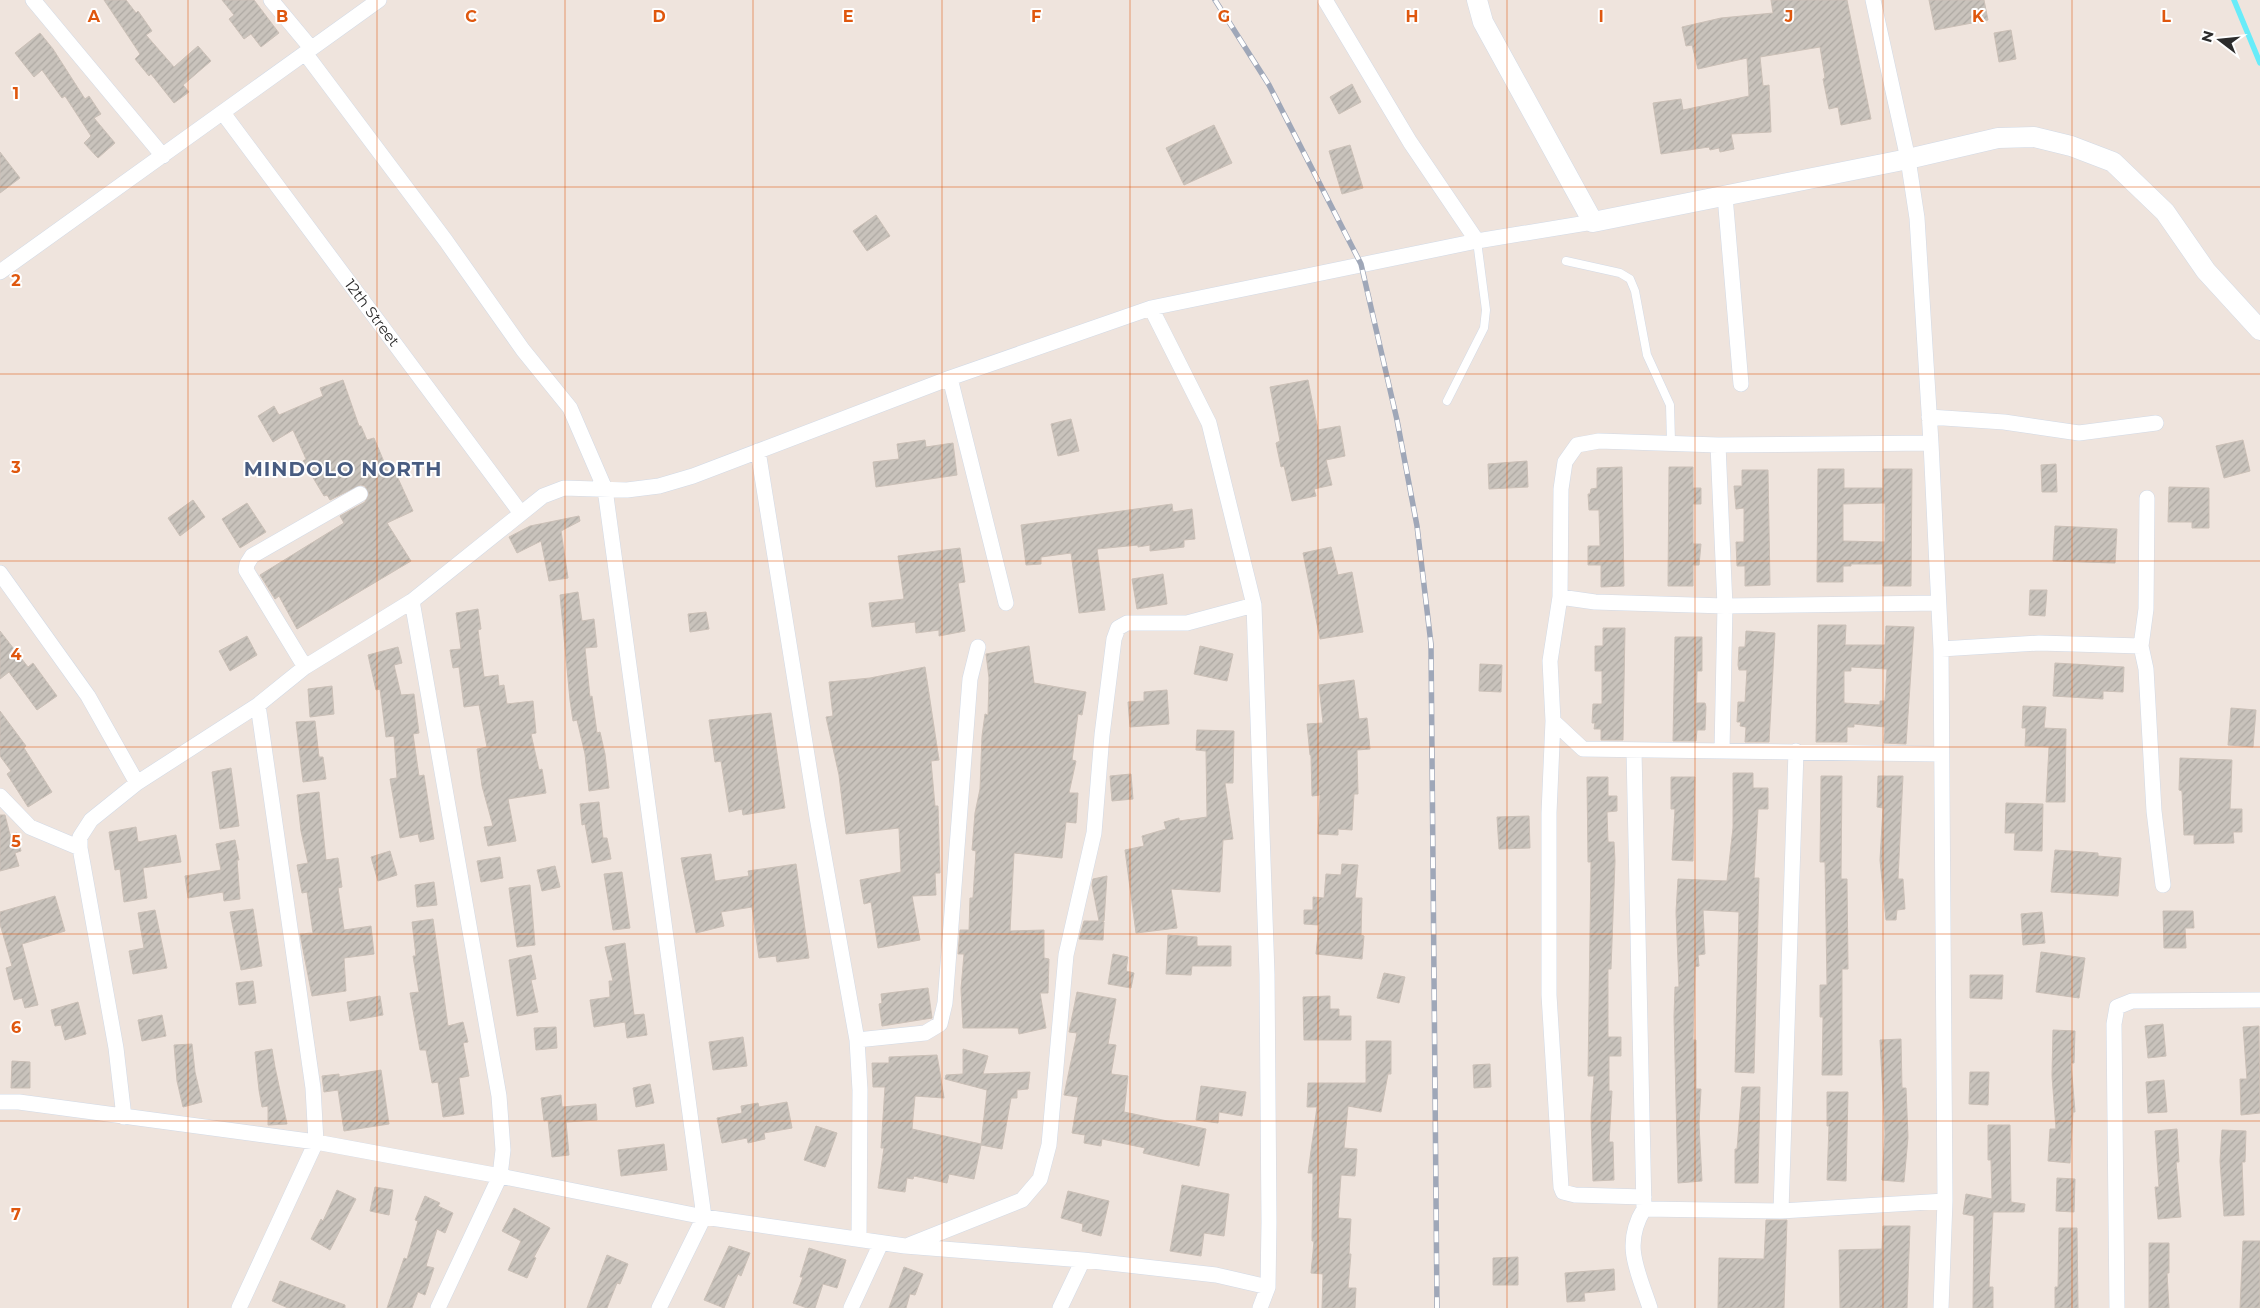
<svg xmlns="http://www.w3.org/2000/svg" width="2260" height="1308" font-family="Montserrat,sans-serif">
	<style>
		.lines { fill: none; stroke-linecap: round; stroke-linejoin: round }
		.stream { stroke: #68ecf9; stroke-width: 5.5 }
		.building { fill: url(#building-hatch); stroke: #cbc0b7; fill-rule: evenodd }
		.service-casing { stroke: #d2dae6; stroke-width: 9 }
		.minor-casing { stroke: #d2dae6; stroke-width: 16 }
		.tertiary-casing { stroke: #d2dae6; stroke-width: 21 }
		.service { stroke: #fff; stroke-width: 8 }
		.minor { stroke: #fff; stroke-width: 15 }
		.tertiary { stroke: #fff; stroke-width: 20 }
		.rail-casing { stroke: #9fa7b8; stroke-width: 5.5 }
		.rail { stroke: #fff; stroke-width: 4; stroke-dasharray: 11; stroke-linecap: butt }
		.grid { fill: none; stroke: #df570e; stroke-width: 1; stroke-opacity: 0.55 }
		.labels { text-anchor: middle; stroke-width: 4; stroke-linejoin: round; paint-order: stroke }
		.street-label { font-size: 15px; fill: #2c2c2c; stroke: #fff }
		.district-label { font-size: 20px; font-weight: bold; letter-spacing: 1px; fill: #485c81; stroke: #fff }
		.grid-label { font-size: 16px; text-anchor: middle; font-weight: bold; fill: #df570e; stroke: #fff; stroke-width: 4; stroke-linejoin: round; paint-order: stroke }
	</style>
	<defs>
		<pattern id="building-hatch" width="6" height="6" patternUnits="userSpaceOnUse" patternTransform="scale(1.25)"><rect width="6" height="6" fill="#c9c3bc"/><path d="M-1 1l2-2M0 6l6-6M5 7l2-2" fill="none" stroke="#ada8a2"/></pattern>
	</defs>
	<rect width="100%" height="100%" fill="#efe4dd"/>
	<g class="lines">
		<!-- stream -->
		<path class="stream" d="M2234,0L2260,63"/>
	</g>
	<!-- building -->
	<path class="building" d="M104,0H126L136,13L138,11L152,31L146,35L174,67L198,46L211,61L183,85L189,92L174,103L151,74L149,76L135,59L140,54Z
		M222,0H254L279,33L261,47L251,34L244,39L229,19L234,15Z
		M1771,0H1847L1871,119L1841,125L1838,107L1829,109L1823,79L1825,78L1820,47L1760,57L1763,86L1769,85L1771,132L1731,134L1734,149L1720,152L1719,148L1710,150L1709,147L1661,154L1653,103L1681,99L1683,110L1749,96L1747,58L1698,69L1692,45L1686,46L1682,27L1721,18L1773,13Z
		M1929,0H1984L1988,20L1935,30Z
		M2011,30L2016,59L1999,62L1994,33Z
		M40,33L53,49L85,99L89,96L101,114L94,118L115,143L98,158L84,143L91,136L65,96L62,98L42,70L34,77L15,53Z
		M1352,84L1361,102L1339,114L1330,97Z
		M1214,125L1232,163L1184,185L1166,148Z
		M1350,145L1363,188L1342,194L1329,151Z
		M0,152L20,178L0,193Z
		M876,215L890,236L867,251L853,231Z
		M343,380L359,426H361L367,440L374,438L390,476L396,474L413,511L387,523L411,561L297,629L279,596L275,599L260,575L344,523L340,516L365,502L369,494L365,486L360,485L330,500L327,495L324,496L303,461L306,459L293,430L273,442L258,416L274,406L279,415L323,396L320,388Z
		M1308,380L1318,430L1340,426L1345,456L1326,460L1332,485L1314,489L1316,496L1292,501L1284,466L1281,467L1276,443L1280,441L1270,387Z
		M1071,419L1079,451L1058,456L1051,424Z
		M925,440L926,447L953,443L957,475L876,487L873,462L899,459L897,444Z
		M2243,440L2250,471L2224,478L2216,446Z
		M1527,461L1528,487L1489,489L1488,464Z
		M2056,464L2057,492H2042L2041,465Z
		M1622,467L1624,586L1601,587V565H1588V546H1600L1599,510H1589L1588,494H1590L1591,489L1597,488V468Z
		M1669,467H1693V488H1701V504H1693V544H1701L1699,565H1693V586H1668Z
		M1818,469H1844V488H1883V469H1912L1911,586H1883V564H1851V566H1843V582H1817ZM1885,503V542L1843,541V504Z
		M1742,470H1768L1770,585L1745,586V566H1737L1736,542H1744V508L1736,509L1734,486H1742Z
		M2169,487L2209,488V528H2192V522H2168Z
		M193,500L205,517L180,536L168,518Z
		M247,503L266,532L240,548L222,519Z
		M1172,504L1173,512L1192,509L1195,539L1184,540V547L1150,551V545L1138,547V545L1097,549L1105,610L1079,613L1071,553L1041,557V564L1026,565L1021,525Z
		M579,516L580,521L561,531L568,578L549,581L541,541L517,553L509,537L530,526Z
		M2055,526L2117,529L2115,563L2053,561Z
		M1331,547L1338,575L1352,572L1363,632L1320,639L1303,553Z
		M960,548L965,582L958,583L965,631L939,636V630L916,633L915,622L872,627L869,603L904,599L898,556Z
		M1163,574L1167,604L1137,609L1132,579Z
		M2030,590H2047L2045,616L2029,615Z
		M578,592L582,621L594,619L597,647L585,648L590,697L592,696L597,733L600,732L605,754L609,788L589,791L585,754L577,720L573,721L570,700L560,595Z
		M478,609L481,629L478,630L484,677L498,675L499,686L504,685L507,704L533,701L536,733L531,734L539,770L542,769L546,793L508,799L516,841L488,846L484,827L493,826L482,786L477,749L487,747L479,705L464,707L459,667L453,668L450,650L461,649L456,613Z
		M706,612L709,629L690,632L688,614Z
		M1818,625H1846L1845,645H1885L1886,626L1914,627L1906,744L1884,743L1885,727L1854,724V727H1847V742H1816ZM1851,667L1887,669L1885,701H1880V705L1844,703V671H1851Z
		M1603,628H1625L1623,740H1601V729H1594L1595,723H1592L1593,704H1602V671H1595V646H1603Z
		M0,631L28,667L33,663L57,696L37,710L9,672L0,679Z
		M1746,631L1775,633L1769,742H1745L1746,727L1740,726L1741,722H1737L1738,702H1745L1747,670H1739L1738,665L1739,647H1745Z
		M247,636L257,655L230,671L219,651Z
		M1675,637H1702V671H1697L1696,703H1705L1706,707L1705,730H1697L1696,741H1673Z
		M1029,646L1034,683L1086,692L1082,715L1078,714L1072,760L1076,761L1069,793H1078L1076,823L1066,822L1062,858L1014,853L1010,931L1044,930V958L1049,959L1048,993H1040L1046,1028L1019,1034L1018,1028H963L961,989L964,954H958L960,930H969L970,898H973L976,851L972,850L975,813L980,789L982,736L985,714L988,715L989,678L986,654Z
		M1200,646L1233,654L1227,681L1194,674Z
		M398,647L402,663L394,665L401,695L414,694L419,733L413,734L419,776L424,775L434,839L420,842L418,834L400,838L390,779L397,778L394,736L386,737L380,689L376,690L368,655Z
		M2055,663L2124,667L2123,692L2103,691V699L2053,696Z
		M1480,664L1502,665L1501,692L1479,691Z
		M925,667L939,760L931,761L935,806H938L940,873H935L936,895L912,896L920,940L878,948L871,902L864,904L860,880L901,872L899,828L846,834L839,775L826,717L833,716L829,682L870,678Z
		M1354,680L1359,719L1367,718L1370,749L1357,750L1358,794H1354L1352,830L1338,829V835L1318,834L1320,795L1312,796L1311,755H1310L1307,724L1323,723L1319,685Z
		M332,686L334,714L310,717L308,689Z
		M1167,690L1169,724L1130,727L1128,702L1144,701V692Z
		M2023,706L2046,707L2044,728L2066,729L2065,802H2046L2049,747L2025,746L2026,728H2022Z
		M2231,708L2256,710L2253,747L2228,745Z
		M0,711L26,746L24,748L52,792L28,807L7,774L11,771L0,756Z
		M771,713L785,808L743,815L742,809L729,812L721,761L715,762L709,720Z
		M315,721L319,757H323L326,779L303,782L296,722Z
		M1197,730L1234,731L1233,783H1225L1233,839L1223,840L1220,892L1171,889L1177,928L1136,933L1125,850L1144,846L1142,836L1166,829L1164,822L1179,818V821L1207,817L1206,751L1196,750Z
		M2180,758L2232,760L2230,809H2242V832H2233L2234,843L2194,844V835H2184L2182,791L2179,790Z
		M231,768L239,826L220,829L212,772Z
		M1733,773H1753V788H1768V809H1758L1754,878H1759L1754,1073L1735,1072L1739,912L1703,910L1705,954L1698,955L1699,966L1695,967L1693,1040H1696V1089H1701L1699,1124L1702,1181L1678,1183L1674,1017L1675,987H1679L1676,912L1678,879L1727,881L1733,828Z
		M1131,774L1133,799L1112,801L1110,776Z
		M1821,776H1842L1841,879H1847L1848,969H1842V1075H1822L1823,1017H1820V985H1827L1825,862H1820Z
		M1878,776H1903L1898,879H1903L1905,909L1897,910L1896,920H1886L1880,860L1883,808L1877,807Z
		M1587,777H1608V796H1617V811L1607,812L1608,842H1614L1615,861L1611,969H1608V1037H1621V1056H1609V1091H1612L1609,1142H1613L1614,1180L1593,1181L1591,1117L1594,1076H1588L1591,862H1588Z
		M1671,777H1695L1693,861L1672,860L1675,809H1671Z
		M319,792L326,860L338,858L342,887L338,888L344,930L371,926L374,954L344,958L346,991L312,996L300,934L313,933L307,892L302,893L297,865L308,863L301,831L297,795Z
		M599,802L603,838H607L611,859L592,863L585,824L582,825L580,804Z
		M2006,803L2043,804L2042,851L2014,850L2015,833H2005Z
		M0,815H5L10,835L17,833L21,851L15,853L19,866L0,871Z
		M1529,816L1530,848L1499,849L1497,817Z
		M136,827L138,842L176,835L181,862L143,868L147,898L124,902L120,869L115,870L109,832Z
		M235,840L239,860H237L240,899L224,901L223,892L188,898L185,876L221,870L216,844Z
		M2055,850L2098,853V856L2121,858L2118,896L2051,892Z
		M390,851L397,875L378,881L371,857Z
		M711,854L715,881L749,876L748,871L796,864L809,958L777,962L776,956L759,958L752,907L721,912L724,926L696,933L681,858Z
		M500,857L503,878L481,882L477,861Z
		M1342,864L1358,865L1355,898H1362L1361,935L1364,936L1362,959L1316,954L1319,925L1304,924V910H1313V897L1324,898L1326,874L1341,875Z
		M555,866L560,887L542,891L537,870Z
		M622,872L630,928L613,930L604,874Z
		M1107,876L1104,921H1102L1104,922L1103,940L1079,939L1084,921H1099L1092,885L1093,879Z
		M434,882L437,905L417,907L415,885Z
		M530,885L535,945L517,947L509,888Z
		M55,896L65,931L22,944L38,1005L25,1008L22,998L14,1000L6,968L12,966L0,924V912Z
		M253,909L262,966L241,970L230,912Z
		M155,910L167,968L133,974L129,951L144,948L138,913Z
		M2163,911H2193L2194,928H2185L2186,948H2164Z
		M2042,912L2045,943L2023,945L2021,914Z
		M433,919L448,1026L463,1022L468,1042L463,1043L469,1076L459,1078L464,1114L443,1117L438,1082L432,1083L426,1050H420L410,993L419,992L413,956H416L412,922Z
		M1168,935L1197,937V946H1231V966H1192L1191,975L1166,974Z
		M625,943L634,1015L644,1014L647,1035L627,1038L625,1022L594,1027L590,1000L610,997L609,981H613L605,947Z
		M2041,952L2085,958L2079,998L2036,992Z
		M1113,954L1128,957L1126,971L1134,973L1131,988L1108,984Z
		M531,955L536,979L531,980L538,1012L517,1016L509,960Z
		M1384,973L1405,977L1399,1003L1377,998Z
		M1970,975H2003L2002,999L1970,998Z
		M253,981L256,1003L239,1005L236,983Z
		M928,988L932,1018L882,1026L879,1004L882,1003L881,994Z
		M1077,992L1116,999L1108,1044L1116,1045L1111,1074L1128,1076L1124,1112L1206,1129L1199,1166L1143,1153L1145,1148L1102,1139L1101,1146L1084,1143L1085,1135L1072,1133L1078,1097L1064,1095L1077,1033L1069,1032Z
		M380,996L383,1015L350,1021L347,1002Z
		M1330,996V1009H1339V1016H1351V1040H1304L1303,997Z
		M78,1002L86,1034L65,1040L61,1025L55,1026L51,1010Z
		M162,1015L166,1036L142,1041L138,1020Z
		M2163,1024L2166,1056L2148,1058L2145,1026Z
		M2259,1026L2260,1113L2241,1115L2240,1079H2247L2243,1027Z
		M556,1027L557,1048L536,1050L534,1028Z
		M2053,1030L2075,1031L2074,1063H2071L2075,1112H2073L2070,1163L2048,1161L2050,1129H2056L2052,1076Z
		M743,1037L747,1066L713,1070L709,1042Z
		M1901,1039L1902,1088H1906L1908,1137L1904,1182L1882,1180L1885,1134L1880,1040Z
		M1366,1041H1391V1074H1388L1381,1112L1348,1106L1344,1148L1357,1149L1355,1176L1341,1175L1338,1218L1351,1219L1349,1254H1351L1348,1288H1356L1355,1308H1322L1323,1274L1311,1273L1314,1241H1312L1313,1173H1308L1317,1107H1307L1308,1083H1366Z
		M192,1044L195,1072L202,1102L183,1107L177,1081L174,1045Z
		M272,1049L275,1067L287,1124L268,1125V1106L262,1107L259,1090L255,1052Z
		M963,1049L988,1056L983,1074L1030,1072L1028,1089L1017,1090V1098H1011L1002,1149L981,1145L974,1179L949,1174L947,1183L914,1176L913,1179L907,1178L905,1192L878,1188L884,1148H881L885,1087H873L872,1063H889V1057L937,1055L944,1098L915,1096L912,1129L981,1144L987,1090L945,1079L946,1075L963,1074Z
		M12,1061L30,1062V1088H11Z
		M1490,1064L1491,1087L1474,1088L1473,1065Z
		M381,1070L389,1124L344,1131L338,1090L324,1092L322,1076L339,1074V1077Z
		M1970,1072H1989L1988,1105L1969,1104Z
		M2164,1080L2167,1112L2148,1113L2146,1082Z
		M650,1084L654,1103L636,1107L633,1088Z
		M1201,1086L1246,1092L1242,1116L1219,1112L1218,1123L1196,1120Z
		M1742,1087H1760L1758,1183H1735V1149H1737Z
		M1827,1092H1848L1846,1181L1827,1180L1829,1126H1827Z
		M561,1095L562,1107L596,1104L597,1120L566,1122L569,1155L552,1157L548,1120L544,1121L541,1098Z
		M787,1102L792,1128L764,1133L765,1139L748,1143L747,1138L722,1143L717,1118L742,1113L741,1106L758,1103L759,1107Z
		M1988,1125H2010L2011,1202L2025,1204L2024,1212H1993L1989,1287H1993V1308H1973L1974,1216L1963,1214L1966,1194L1992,1199L1991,1160H1988Z
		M816,1126L837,1133L825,1167L804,1160Z
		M2177,1129L2179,1162H2176L2181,1217L2158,1219L2155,1187H2159L2155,1131Z
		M2222,1130L2246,1131L2245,1162H2242L2244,1215L2224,1216L2220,1161Z
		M664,1144L667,1170L621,1176L618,1150Z
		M2057,1178L2075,1179L2074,1212L2056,1211Z
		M1182,1185L1229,1194L1224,1236L1204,1233L1201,1256L1170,1251Z
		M375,1187L393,1190L389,1215L370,1211Z
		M337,1190L356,1199L330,1250L311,1239L321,1219L323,1221Z
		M1068,1191L1109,1201L1101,1236L1082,1231L1083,1224L1061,1218Z
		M425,1196L440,1203L438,1206L453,1213L445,1233L437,1229L426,1266L434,1268L425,1295L418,1292L412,1308H387L404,1258L407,1259L418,1221L415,1220Z
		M514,1208L550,1228L534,1257L536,1258L527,1278L508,1270L521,1241L502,1231Z
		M1766,1220H1787L1784,1308H1718L1719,1258L1764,1259Z
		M1883,1226H1910L1907,1308H1840L1839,1250L1882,1249Z
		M2059,1228H2077L2078,1308H2055V1287H2058Z
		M2243,1241H2260V1308H2240Z
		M2149,1243H2169V1273H2167L2169,1308H2149Z
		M729,1246L750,1253L741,1276L738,1274L724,1308L704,1300Z
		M809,1248L846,1260L837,1288L823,1284L815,1308H807L793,1303L803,1277H800Z
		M607,1255L628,1264L620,1284L617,1283L607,1308H587Z
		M1518,1257V1285H1493V1258Z
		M904,1267L923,1274L915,1295L910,1294L906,1308H889Z
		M1614,1269L1615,1290L1584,1293L1585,1301L1567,1302L1565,1273Z
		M280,1281L345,1305V1308H288L272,1301Z"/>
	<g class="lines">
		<defs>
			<path id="service" d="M1566,261L1620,273L1630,279L1635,291L1647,355L1670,405L1671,442
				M1447,401L1484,328L1486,310L1477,241"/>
			<path id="minor" d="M33,0L163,156
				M271,0L311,48
				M1325,0L1410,142L1477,241
				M1873,0L1908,159L1917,218L1931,443L1941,649L1945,1201L1941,1308
				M305,53L446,241L523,350L570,408L605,489L704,1217L659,1308
				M223,113L520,512
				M1725,196L1741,384
				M0,272L379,0
				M1151,308L1209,423L1254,605L1267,974L1269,1222L1268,1287L1260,1308
				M950,378L1006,603
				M1929,417L2004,422L2079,433L2156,423
				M1931,443L1718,445L1599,441L1577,445L1565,462L1561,489L1560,597L1550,661L1553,721L1583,749L1940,754
				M1718,445L1725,606L1722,750
				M758,451L817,817L857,1040L860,1090L859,1239
				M0,573L88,696L137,783
				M1560,597L1595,602L1725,606L1938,603
				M412,601L499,1096L503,1150L500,1176L438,1308
				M2141,646L2146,609L2147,498
				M1941,649L2039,643L2141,646L2146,669L2154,811L2163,885
				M305,667L246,570L247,564L252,556L360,494
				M1553,721L1549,813V995L1561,1187L1563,1192L1575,1195L1644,1197
				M1634,751L1644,1209C1622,1245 1638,1271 1650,1308
				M0,796L30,827L80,848
				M857,1040L925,1033L940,1024L945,1003L970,679L978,647
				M0,1102H19L316,1142L500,1176L704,1217L905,1246L1083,1260L1216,1275L1268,1287
				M124,1117L116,1048L80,848V837L91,820L137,783L258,705L305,667L412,601L543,496L564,488L627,490L659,486L693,476L950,378L1151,308L1477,241L1593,222
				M1644,1209L1781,1211L1945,1201
				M1781,1211L1796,751
				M909,1245L1022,1200L1040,1179L1049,1145L1066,955L1094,833L1102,735L1114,639L1118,628L1127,623H1187L1254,605
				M239,1308L316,1142L313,1088L258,705
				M851,1308L881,1243
				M1060,1308L1083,1260
				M2117,1308L2114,1024L2117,1007L2132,1001L2260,1000"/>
			<path id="tertiary" d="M1477,0L1483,22L1593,222L1908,159L1998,138L2034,137L2071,146L2113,162L2165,212L2206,271L2260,330"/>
		</defs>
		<!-- service casing -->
		<use href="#service" class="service-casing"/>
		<!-- minor casing -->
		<use href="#minor" class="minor-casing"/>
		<!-- tertiary casing -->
		<use href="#tertiary" class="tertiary-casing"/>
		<!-- service -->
		<use href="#service" class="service"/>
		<!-- minor -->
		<use href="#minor" class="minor"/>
		<!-- tertiary -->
		<use href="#tertiary" class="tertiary"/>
		<defs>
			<path id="rail" d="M1215,0L1269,85L1361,264L1397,420L1417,526L1431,644L1437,1308"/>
		</defs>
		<!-- rail casing -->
		<use href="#rail" class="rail-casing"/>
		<!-- rail -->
		<use href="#rail" class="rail"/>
	</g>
	<!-- grid -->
	<path class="grid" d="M188,0V1308M377,0V1308M565,0V1308M753,0V1308M942,0V1308M1130,0V1308M1318,0V1308M1507,0V1308M1695,0V1308M1883,0V1308M2072,0V1308M0,187H2260M0,374H2260M0,561H2260M0,747H2260M0,934H2260M0,1121H2260"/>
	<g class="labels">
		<!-- street labels -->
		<g class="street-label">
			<text transform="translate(372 313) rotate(53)" y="5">12th Street</text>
		</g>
		<!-- district labels -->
		<g class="district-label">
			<text x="343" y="476">MINDOLO NORTH</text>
		</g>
	</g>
	<g class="grid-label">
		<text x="94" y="22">A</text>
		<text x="282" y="22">B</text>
		<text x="471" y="22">C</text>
		<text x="659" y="22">D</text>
		<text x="848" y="22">E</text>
		<text x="1036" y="22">F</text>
		<text x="1224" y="22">G</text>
		<text x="1412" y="22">H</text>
		<text x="1601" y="22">I</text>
		<text x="1789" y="22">J</text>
		<text x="1978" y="22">K</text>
		<text x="2166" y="22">L</text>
		<text x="16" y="99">1</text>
		<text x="16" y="286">2</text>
		<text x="16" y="473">3</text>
		<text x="16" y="660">4</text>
		<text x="16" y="847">5</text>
		<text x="16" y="1033">6</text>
		<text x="16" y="1220">7</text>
	</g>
	<!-- north arrow -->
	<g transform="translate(2220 40) rotate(286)" stroke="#ffffff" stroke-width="4" paint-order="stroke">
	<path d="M0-4L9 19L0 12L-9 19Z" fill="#2c2c2c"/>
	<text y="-8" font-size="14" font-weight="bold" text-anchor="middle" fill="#2c2c2c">N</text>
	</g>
</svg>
